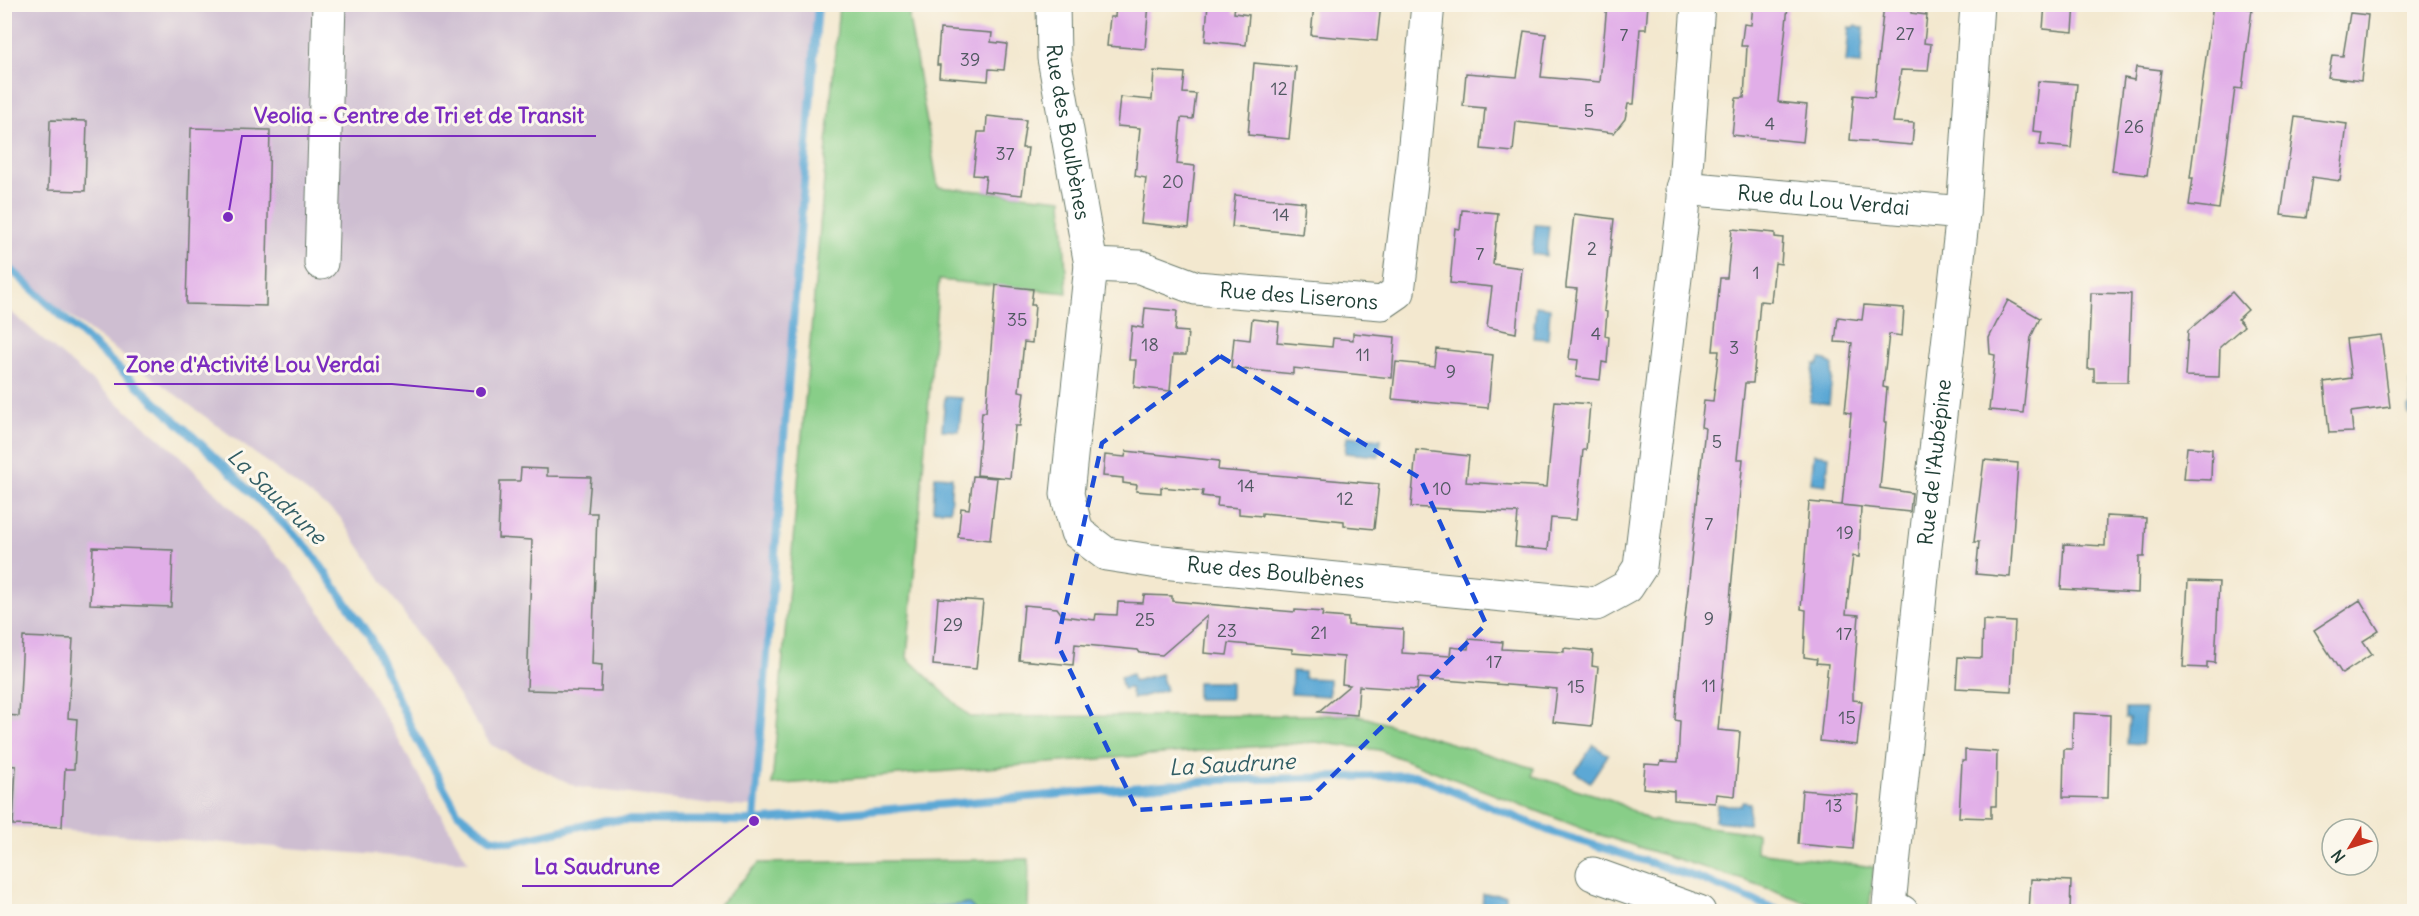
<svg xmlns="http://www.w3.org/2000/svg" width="2419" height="916" font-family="Delius,sans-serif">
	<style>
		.industrial { fill: #cebed1 }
		.green { fill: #88ce88; stroke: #54865e; stroke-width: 1.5 }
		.water { fill: #5ca8d5; stroke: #3e7284; stroke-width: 1.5 }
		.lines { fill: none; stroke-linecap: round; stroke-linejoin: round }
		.stream { stroke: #5ca8d5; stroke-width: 8 }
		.building { fill: #e1aee8 }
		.minor-casing { stroke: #69796a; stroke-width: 35 }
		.minor { stroke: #fff; stroke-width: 33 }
		.marked { fill: none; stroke: #1d4ed8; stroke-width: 4.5; stroke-dasharray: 12 8; stroke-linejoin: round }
		.labels { text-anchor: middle; stroke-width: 6; stroke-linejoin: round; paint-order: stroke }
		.number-label { font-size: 18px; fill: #505961 }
		.street-label { font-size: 21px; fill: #1f3d34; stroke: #fbf7ec }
		.water-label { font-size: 22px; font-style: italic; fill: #315d64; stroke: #fbf7ec }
		.leader { fill: none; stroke: #7b2cbf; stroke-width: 2 }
		.callout-dot { fill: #7b2cbf; stroke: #fbf7ec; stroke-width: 2 }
		.callout-label { font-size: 22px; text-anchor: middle; font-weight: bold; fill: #7b2cbf; stroke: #fbf7ec; stroke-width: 6; stroke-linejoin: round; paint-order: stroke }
	</style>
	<rect width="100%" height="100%" fill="#fbf7ec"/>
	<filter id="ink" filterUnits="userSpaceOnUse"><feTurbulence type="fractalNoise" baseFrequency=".0167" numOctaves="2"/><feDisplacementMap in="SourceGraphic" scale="12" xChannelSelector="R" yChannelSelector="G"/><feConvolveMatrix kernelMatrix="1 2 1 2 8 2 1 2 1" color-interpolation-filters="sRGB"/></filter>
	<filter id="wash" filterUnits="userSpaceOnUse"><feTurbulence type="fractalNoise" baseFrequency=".008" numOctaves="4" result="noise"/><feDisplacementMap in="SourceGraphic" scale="24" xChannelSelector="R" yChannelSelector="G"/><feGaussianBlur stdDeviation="1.35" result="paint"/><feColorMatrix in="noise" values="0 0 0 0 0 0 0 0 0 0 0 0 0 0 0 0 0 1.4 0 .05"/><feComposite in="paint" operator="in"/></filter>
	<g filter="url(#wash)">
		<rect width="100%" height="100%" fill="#f3e8cf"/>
		<!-- industrial -->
		<path class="industrial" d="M4,5H822L755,807L711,805L577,787L491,745L339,516L5,268Z
			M4,306L179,455L292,571L351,657L468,862L5,826Z"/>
		<!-- green -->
		<path class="green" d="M839,5H911L909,18L938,187L1062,199L1067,293L939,280L907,658L970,717L1357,715L1534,768L1533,776L1612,800L1649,820L1757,833L1756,852L1874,867L1869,911H1828L1762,886L1594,833L1379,750L1315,742L772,785Z
			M1029,859L1028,911L712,912L759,863Z"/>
		<!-- water -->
		<path class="water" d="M1856,25L1864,28L1861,64L1846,63L1849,27L1853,28Z
			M1535,225L1549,226L1546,256L1532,254Z
			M1536,306L1550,308L1548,339L1533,338Z
			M1821,359L1826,360L1833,366L1829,404L1810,402L1814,364L1817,365Z
			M2414,381V420L2413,415H2409L2408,408L2412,405L2410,382Z
			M945,397L962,398L959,431L942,430Z
			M1347,436L1381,439L1379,456L1345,453Z
			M1814,454L1829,456L1826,485L1811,483Z
			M935,476L952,477L950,510H933Z
			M1292,671L1304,672V678L1329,679V696L1291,694Z
			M1132,674L1134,681L1161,674L1166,690L1133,699L1130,688L1123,689L1120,677Z
			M1231,682V699H1197V682Z
			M2125,709H2145L2143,744L2127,743L2129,719L2125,718Z
			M1593,745L1608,755L1590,782L1575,772Z
			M1742,802L1750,803L1748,824L1715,821L1717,804L1741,806Z
			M1483,894L1506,895L1505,911H1482Z
			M964,904H969L976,911H895Z"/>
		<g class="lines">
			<!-- stream -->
			<path class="stream" d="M4,263L199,442L309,549L370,637L412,730L458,813L490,838L512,842L606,820L754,821L1222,780L1414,775L1552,832L1696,877L1782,912
				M754,821L818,4"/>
		</g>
		<g id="blocks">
			<!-- building -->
			<path class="building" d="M1116,4H1149L1145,49L1107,46L1110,17H1115Z
				M1208,4H1235L1234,13L1249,15L1246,45L1205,41Z
				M1314,4H1381L1377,41L1311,35Z
				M1607,4H1648L1646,29H1640L1634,104H1628L1625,119L1614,133L1516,122L1513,152L1481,149L1485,108L1463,106L1466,73L1517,77L1524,31L1546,34L1541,77L1600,82Z
				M1753,4L1788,6L1778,102L1807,105L1803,142L1732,135L1736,98H1744L1747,46H1741L1744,24L1751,25Z
				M1884,4H1912L1911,13L1927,15L1924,43L1931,44L1928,71L1901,70L1893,122L1914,123L1912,145L1850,140L1854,95L1874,97Z
				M2045,4H2075L2073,32L2043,29Z
				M2213,4L2252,9L2242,89L2235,88L2219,209L2189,205L2193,178H2190Z
				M2350,13L2368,15L2361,81L2328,77L2332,55L2343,56Z
				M940,29L992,33L991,42L1007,44L1004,70L989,69L988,81L939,77L940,65H937Z
				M1254,63L1296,67L1289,139L1248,135Z
				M2136,67L2161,70L2147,175L2112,171L2124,78L2134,80Z
				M1154,71L1185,73L1183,93L1196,94L1193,119L1181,118L1177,164L1195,166L1189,228L1141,223L1146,178L1135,176L1140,128L1117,126L1120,97L1152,100Z
				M2038,81L2077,84L2071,148L2040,145L2042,132L2033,131Z
				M987,116L1026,120L1022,148H1028L1022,195L984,191L986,176L973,175L978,132H986Z
				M2295,117L2347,124L2340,181L2312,177L2306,218L2281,215Z
				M50,120L87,121L85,191L48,190Z
				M191,128L270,130L266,306L186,304Z
				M1235,195L1305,202L1302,234L1232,227Z
				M1462,210L1498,213L1493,264L1522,268L1516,333L1487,327L1492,287L1450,283L1455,228L1460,229Z
				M1574,214L1614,219L1604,311L1607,312L1605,336L1609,337L1607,363L1602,362L1600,380L1576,377L1578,360L1569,359L1577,289L1566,288V285Z
				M1732,229L1775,233V237L1783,238L1781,264L1775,263L1771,302L1760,301L1753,383H1745L1737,459H1743L1718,730L1740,732L1735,796L1716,794L1715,803L1674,800V791L1643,788L1645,764L1660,765L1661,761L1678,762L1680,721L1675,720L1677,693L1705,428L1701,427L1704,400L1713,401L1719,351H1713L1720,278H1727Z
				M996,285L1033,289L1031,305H1035L1032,343L1024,342L1019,391L1024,392L1020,426H1015L1010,478L977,475L982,412H986Z
				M2232,292L2248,310L2238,319L2244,326L2220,347L2219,377L2185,376L2188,331Z
				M2091,293L2131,294L2128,382H2094V369H2088Z
				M2008,300L2040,318L2031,337L2023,413L1989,410L1995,355L1990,354L1989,338Z
				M1864,305L1904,308L1902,336L1889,334L1883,387L1887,388L1884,422H1886L1880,488L1912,493L1910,512L1842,505L1851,413L1845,412L1852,343L1835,342L1838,317L1862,320Z
				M1145,308L1177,311L1175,331L1188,332L1186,355H1173L1170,391L1134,387L1136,360H1129L1132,326L1143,328Z
				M1252,319L1279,322L1277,342L1332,347L1333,338L1353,340V333L1395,337L1392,378L1293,368V374L1231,368L1234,338L1250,340Z
				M2381,335L2390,407L2351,412L2353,432L2329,433L2324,382L2351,378L2346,339Z
				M1437,349L1493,355L1488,408L1392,399L1396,362L1435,366Z
				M1555,401L1590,404L1586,450H1583L1576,520L1551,518L1548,550L1515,547L1518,513L1411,507L1416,450L1469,456L1466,482L1547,487Z
				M2187,447L2212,449L2211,480L2184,479Z
				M1126,451L1219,461L1218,470L1379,484L1374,529L1344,526V521L1262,513V516L1239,514V508L1217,506L1218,498L1202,496L1203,491L1161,487V493L1136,491L1137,485L1123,483V478L1103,476L1105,455L1125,457Z
				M1984,460L2018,463L2010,577L1976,574L1979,542H1974Z
				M521,468L547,469V476L591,477L588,513H597L592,664L602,665L601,692L527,690L532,540L498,538L500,481H520Z
				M973,476L997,478L990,540L958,537L961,508L969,509Z
				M1809,502L1861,507L1859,557L1853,556L1846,614L1859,615L1853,687V700L1862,701L1857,745L1820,741L1828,664L1816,663L1817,659L1804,657L1806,610L1801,609Z
				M2106,516L2146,518L2144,557H2139L2138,593L2061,589L2064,544L2105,546Z
				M93,547L173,550L171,607L90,604Z
				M2188,581L2219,582L2215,663L2207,662V668L2183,667Z
				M1144,595L1172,596V601L1295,612V610L1323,612L1322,616L1348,618V625L1403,629L1402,653L1450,656L1451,647L1468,649L1469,639L1503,642L1502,649L1564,652V648L1593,651L1592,666L1598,667L1592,726L1553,722L1557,689L1418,678L1417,690L1359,686L1357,715L1318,712L1350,685L1342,684L1344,657L1292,653V649L1229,643L1227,655L1204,653L1207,616L1162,655L1140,653L1138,650L1075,644L1073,665L1019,660L1024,605L1057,608L1063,616L1095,620L1096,614L1117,615L1118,602L1143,603Z
				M938,598L983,601L976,669L933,665Z
				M2360,600L2379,631L2363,641L2372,654L2342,674L2314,630Z
				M1983,620L2015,622L2011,691L1956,688L1958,657L1982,658Z
				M23,637L73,639L68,718L77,719L74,769H65L62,827L13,825L16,766L4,765V715L19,716Z
				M2073,713L2110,715L2108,798L2063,797L2064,749H2072Z
				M1965,750L1997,752L1996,806H1991V818L1959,817L1962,761H1965Z
				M1802,790L1858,795L1853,849L1798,844Z
				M2031,879L2071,881L2070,912H2029Z"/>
		</g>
	</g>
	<g filter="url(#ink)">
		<use href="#blocks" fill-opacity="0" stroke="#69796a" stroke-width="1.5"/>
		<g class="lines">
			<defs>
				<g id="minor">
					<path id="s1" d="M1053,4L1054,58L1091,265L1067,494L1077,532L1106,554L1152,561L1596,604L1627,587L1640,567L1683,211L1698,4"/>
					<path id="s2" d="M1683,188L1963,213"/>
					<path d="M321,263L329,4"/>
					<path id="s3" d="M1091,265L1140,267L1196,288L1382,303L1398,292L1413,166L1428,4"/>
					<path d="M1593,874L1699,912"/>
					<path id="s4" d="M1902,912L1889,905L1924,556L1963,213L1977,4"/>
				</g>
			</defs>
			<!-- minor casing -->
			<use href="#minor" class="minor-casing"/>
			<!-- minor -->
			<use href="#minor" class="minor"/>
		</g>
	</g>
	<!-- marked area -->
	<path class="marked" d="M1220,356L1420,478L1486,624L1310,798L1137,810L1057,643L1102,443Z"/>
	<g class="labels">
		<!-- number labels -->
		<g class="number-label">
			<text x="1905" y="40">27</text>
			<text x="1624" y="41">7</text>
			<text x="970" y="66">39</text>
			<text x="1279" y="95">12</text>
			<text x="1589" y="117">5</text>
			<text x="1770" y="130">4</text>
			<text x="2134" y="133">26</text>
			<text x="1005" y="160">37</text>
			<text x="1173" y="188">20</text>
			<text x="1281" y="221">14</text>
			<text x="1592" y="255">2</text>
			<text x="1480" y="260">7</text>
			<text x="1756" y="279">1</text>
			<text x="1017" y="326">35</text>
			<text x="1596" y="340">4</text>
			<text x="1150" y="351">18</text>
			<text x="1734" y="354">3</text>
			<text x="1363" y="361">11</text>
			<text x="1451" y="378">9</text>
			<text x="1717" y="448">5</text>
			<text x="1246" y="492">14</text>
			<text x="1442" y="495">10</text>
			<text x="1345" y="505">12</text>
			<text x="1709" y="530">7</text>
			<text x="1845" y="539">19</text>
			<text x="1709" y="625">9</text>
			<text x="1145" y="626">25</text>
			<text x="953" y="631">29</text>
			<text x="1227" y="637">23</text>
			<text x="1319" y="639">21</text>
			<text x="1844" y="640">17</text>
			<text x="1494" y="668">17</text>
			<text x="1709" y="692">11</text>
			<text x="1576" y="693">15</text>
			<text x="1847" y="724">15</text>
			<text x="1834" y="812">13</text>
		</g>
		<!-- street labels -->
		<g class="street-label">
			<text dy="7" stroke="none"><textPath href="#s1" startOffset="129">Rue des Boulbènes</textPath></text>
			<text dy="7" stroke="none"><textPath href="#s2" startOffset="141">Rue du Lou Verdai</textPath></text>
			<text dy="7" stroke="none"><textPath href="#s3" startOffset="212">Rue des Liserons</textPath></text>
			<text dy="7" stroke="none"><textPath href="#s4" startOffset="460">Rue de l'Aubépine</textPath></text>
			<text dy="7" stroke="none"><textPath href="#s1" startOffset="741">Rue des Boulbènes</textPath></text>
		</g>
		<!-- water labels -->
		<g class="water-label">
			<text transform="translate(277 496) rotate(44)" y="8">La Saudrune</text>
			<text transform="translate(1232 764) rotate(-3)" y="8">La Saudrune</text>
		</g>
	</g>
	<!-- callouts -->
	<path class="leader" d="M228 217L242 136H596M481 392L392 384H114M754 821L672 886H522"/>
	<g class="callout-dot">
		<circle cx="228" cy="217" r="6"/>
		<circle cx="481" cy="392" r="6"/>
		<circle cx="754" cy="821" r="6"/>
	</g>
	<g class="callout-label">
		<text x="419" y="123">Veolia - Centre de Tri et de Transit</text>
		<text x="253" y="372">Zone d'Activité Lou Verdai</text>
		<text x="597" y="874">La Saudrune</text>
	</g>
	<!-- margin -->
	<rect width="2419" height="916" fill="none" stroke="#fbf7ec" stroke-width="24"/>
	<!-- north arrow -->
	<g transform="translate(2350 847) rotate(232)"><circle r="28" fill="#fbf7ec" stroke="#a3ada2" stroke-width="1.5"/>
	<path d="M0-4.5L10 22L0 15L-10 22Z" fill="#c8321e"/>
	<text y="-9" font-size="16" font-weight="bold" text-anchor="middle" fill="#1f3d34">N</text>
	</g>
</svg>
